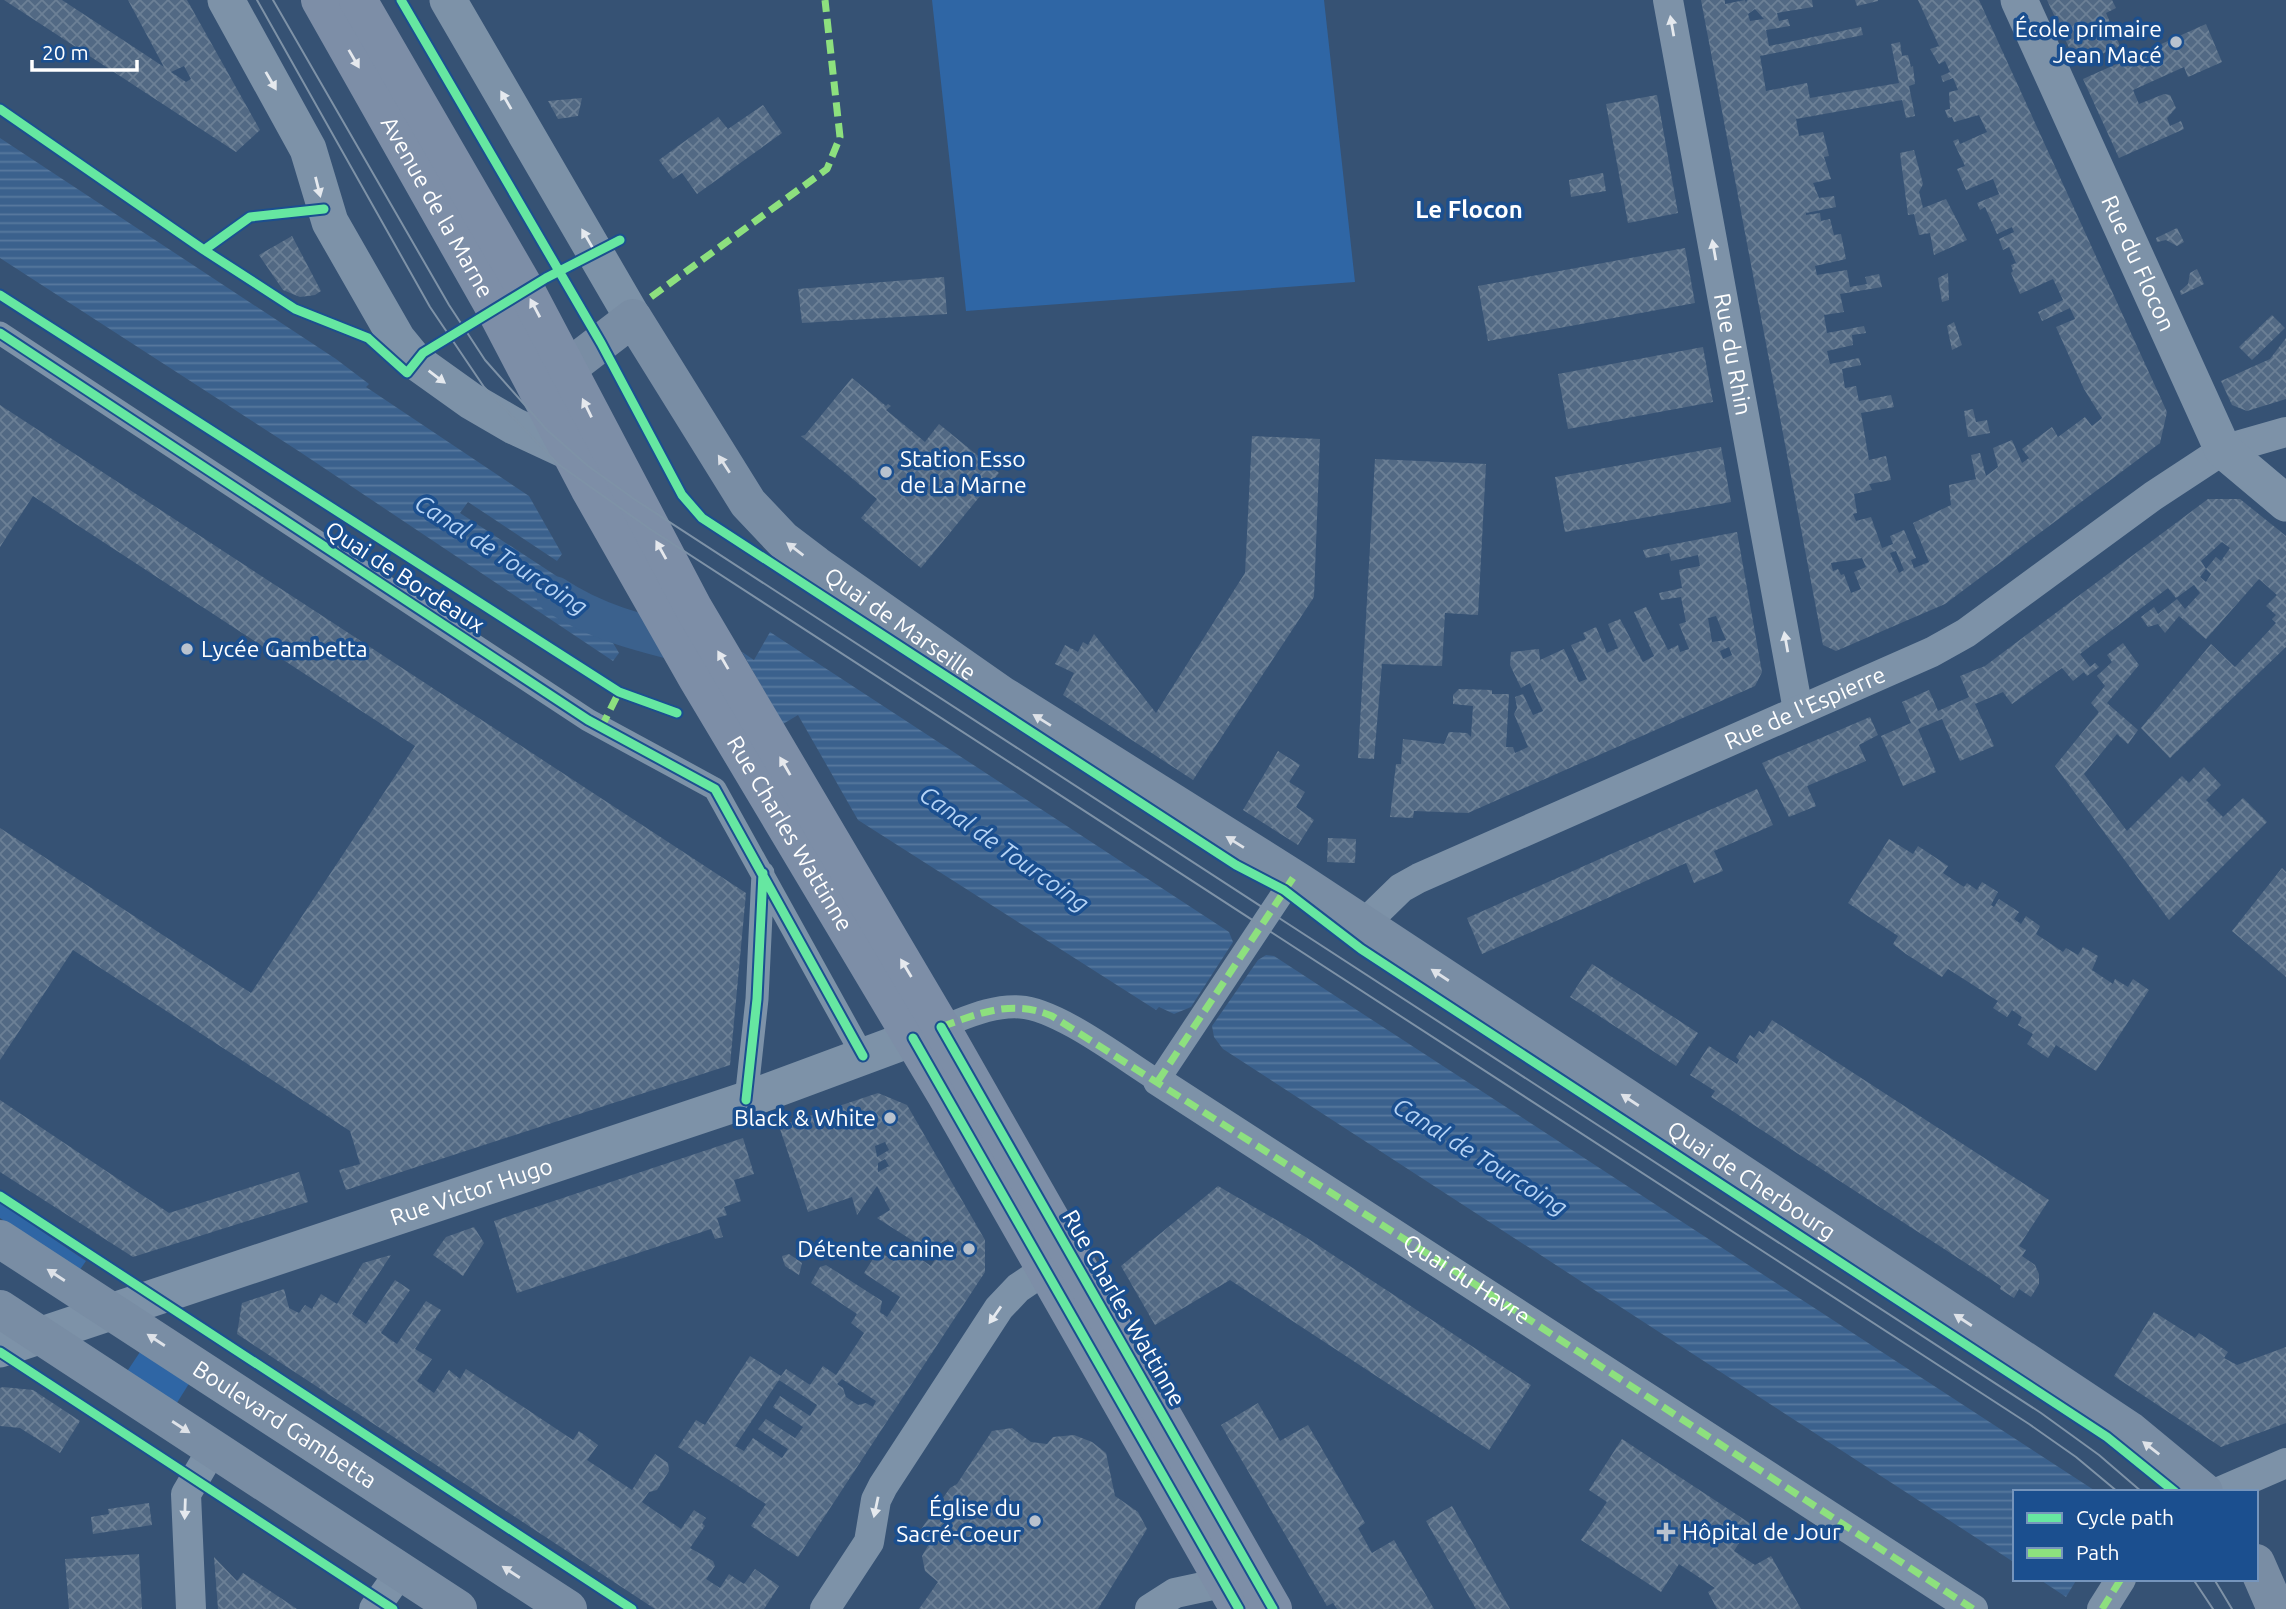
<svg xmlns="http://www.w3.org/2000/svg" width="2286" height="1609" font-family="Ubuntu,sans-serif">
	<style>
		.grass { fill: #2f66a5 }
		.water { fill: url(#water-rules) }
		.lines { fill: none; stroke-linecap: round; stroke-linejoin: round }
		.canal { stroke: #3b618d; stroke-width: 37 }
		.building { fill: url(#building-cross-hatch); fill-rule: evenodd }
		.pedestrian { stroke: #7d92a8; stroke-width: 23 }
		.minor { stroke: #7d92a8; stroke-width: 30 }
		.tertiary { stroke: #7d92a8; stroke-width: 37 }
		.secondary { stroke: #798da4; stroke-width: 38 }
		.primary { stroke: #7d8ea7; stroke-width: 38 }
		.tram { stroke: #7e92a7; stroke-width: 2 }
		.quiet { stroke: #8de07e; stroke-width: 7; stroke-dasharray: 14 7; stroke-linecap: butt }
		.cycleway-casing { stroke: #1b4f8f; stroke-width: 13 }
		.cycleway { stroke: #66e7a1; stroke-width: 9 }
		.oneway { fill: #e5e9ee }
		.oneway2 { fill: #e5e8ed }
		.oneway3 { fill: #dee2e8 }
		.poi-dot { fill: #b9c2ce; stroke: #1b4f8f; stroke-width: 2.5 }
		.labels { text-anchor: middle; stroke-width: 7; stroke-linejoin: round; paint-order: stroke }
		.poi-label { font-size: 23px; fill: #fff; stroke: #1b4f8f; text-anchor: end }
		.street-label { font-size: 23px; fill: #fff; stroke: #1b4f8f }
		.neighbourhood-label { font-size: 24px; font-weight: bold; fill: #fff; stroke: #1b4f8f }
		.water-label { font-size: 24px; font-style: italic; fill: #b5d3f5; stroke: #1b4f8f }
	</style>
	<defs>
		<pattern id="water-rules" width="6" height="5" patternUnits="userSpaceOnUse" patternTransform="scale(1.75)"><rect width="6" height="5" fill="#3b618d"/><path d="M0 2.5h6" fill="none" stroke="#58799e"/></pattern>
		<pattern id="building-cross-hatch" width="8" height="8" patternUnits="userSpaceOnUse" patternTransform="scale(1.75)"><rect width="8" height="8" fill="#526984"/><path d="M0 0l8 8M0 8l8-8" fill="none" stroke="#6c8096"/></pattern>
	</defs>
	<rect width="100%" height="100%" fill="#365274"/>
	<!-- grass -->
	<path class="grass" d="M932,0H1324L1355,282L966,311Z
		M0,1203L86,1261L79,1271L0,1218Z
		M142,1349L190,1382L175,1406L126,1373Z"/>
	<!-- water -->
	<path class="water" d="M0,138L336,359L369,384L366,387L529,496L562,554L557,561L468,502L460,513L584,594L619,653L613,661L300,452L0,258Z
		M770,632L1229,932L1233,942L1191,1007L1174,1014L1159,1007L1156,1010L858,820L798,715L783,724L742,652L754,660Z
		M1266,955L1274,956L2097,1492H2015V1563L1223,1049L1214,1037L1212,1026L1258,960Z
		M2039,1579H2077L2066,1597Z"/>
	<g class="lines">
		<!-- canal -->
		<path class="canal" d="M555,595C600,625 649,635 700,648"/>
	</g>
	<!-- building -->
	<path class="building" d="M4,0H62L164,67L128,0H187L260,130L236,152ZM184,66L191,79L186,82L171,72Z
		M1701,0H1725V4L1745,0L1746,3L1747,0H1812L1813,7L1777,13L1779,21L1788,19L1790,26L1766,30L1769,46L1861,27L1863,35L1760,56L1766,91L1807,83L1810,98L1899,83L1891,44L1900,42L1902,56L1908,55L1911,67L1913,66L1915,84L1909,86L1915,116L1906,118L1902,100L1796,119L1799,136L1823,132L1829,156L1824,157L1831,179L1813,183L1819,198L1834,196L1836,207L1806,213V215L1820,213L1821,221L1830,219L1834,235L1841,234L1846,259L1815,266L1817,275L1847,270L1850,287L1867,284L1865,277L1879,274L1882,287L1840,294L1844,312L1824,315L1827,333L1864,326L1866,333L1852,335L1853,345L1827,351L1830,364L1859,358L1861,365L1842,369L1845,388L1856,386L1859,401L1891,395L1894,407L1861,413L1869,460L1886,456L1891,480L1869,484L1872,490L1854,494L1857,513L1853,514L1856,521L1871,517L1882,548L1893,544L1890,536L1904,530L1916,558L1911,560L1914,568L1929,562L1913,523L1951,505L1949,485L1976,479L1971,455L1980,453L1986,476L1998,467L1993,448L2012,440L2022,463L2029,458L2022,449L2052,427L2058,437L2085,417L2092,426L2102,418L2084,389L2056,327L2075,319L2070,308L2042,321L2038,312L2063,300L2053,279L2020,294L2011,273L2013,271L2011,265L2016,263L2009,247L2003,250L1999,239L2014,232L2012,227L1997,234L1985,207L1980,210L1977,203L1999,194L1993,179L1966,190L1957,169L1965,166L1953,141L1958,139L1960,144L1987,132L1979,115L1954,122L1952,117L1948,118L1945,110L1950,109L1949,92L1958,90L1953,78L1943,82L1941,76L1950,72L1945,61L1939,64L1930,49L1939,46L1918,0H1979L2167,412L2160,443L1945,604L1836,651L1823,645ZM1755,9L1764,19L1750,21L1748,14ZM1896,551L1904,570L1899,573L1890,553ZM1862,558L1866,567L1854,572L1861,589L1851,593L1844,574L1841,575L1838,569L1833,571L1831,563Z
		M1855,0H1878V1L1857,6Z
		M2047,0H2112L2116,8L2106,13L2120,46L2077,65Z
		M2206,24L2222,62L2188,77L2184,67L2133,90L2139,104L2164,94L2170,95L2176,108L2167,118L2170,126L2181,121L2184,129L2119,158L2083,79Z
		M1657,95L1678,213L1628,223L1606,104Z
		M582,98L578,116L558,119L548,101Z
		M763,105L782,133L697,194L682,173L673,179L659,160L718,117L728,129Z
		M1914,150L1923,184L1919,192L1923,208L1946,199L1967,240L1934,255L1930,233L1919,235L1914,214L1908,215L1900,153Z
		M1603,173L1606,191L1571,197L1569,180Z
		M2177,228L2184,242L2177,246L2166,240L2157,242L2156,238Z
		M292,236L321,291L315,295L300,297L283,290L259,255Z
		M1685,248L1695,303L1488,341L1478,286Z
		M2197,269L2204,284L2181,295L2180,291L2188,284L2190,273Z
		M1948,273L1949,300L1942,302L1938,278Z
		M944,277L947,314L802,323L798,289Z
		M2272,315L2285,328L2252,360L2239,347Z
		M1954,322L1962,345L1952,350L1947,326Z
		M2286,338V399L2247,411L2232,405L2221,381L2270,359Z
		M1703,347L1713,402L1568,429L1558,374Z
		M852,378L886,406L888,404L891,406L886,410L925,442L939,424L999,473L921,568L861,518L877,499L801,436L805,435Z
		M0,405L746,893L730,1065L346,1190L339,1170L360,1164L350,1131L73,950L0,1060V828L251,993L415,746L33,496L0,547Z
		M1973,409L1976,422L1987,420L1990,433L1968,437L1964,411Z
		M1252,436L1320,439L1314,597L1193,780L1063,695L1074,673L1055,664L1065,645L1078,652L1083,642L1088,645L1094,634L1156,713L1245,573Z
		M1721,447L1731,502L1565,532L1555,477Z
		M1375,459L1486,464L1478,615L1445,613L1442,666L1382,664L1374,759L1358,758Z
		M2208,499H2240L2286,536V647L2170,758L2141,728L2211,644L2235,667L2276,623L2272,619L2276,615L2266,606L2277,595L2259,579L2206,639L2179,616L2165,633L2158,624L2148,627L2141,617L2154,607L2158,614L2177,599L2185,609L2200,593L2194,585L2176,598L2168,588L2080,654L2090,667L2095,663L2099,667L2087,676L2084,672L2073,681L2062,668L2012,704L2003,692L1975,704L1994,746L1960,761L1942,719L1918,729L1936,772L1903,786L1881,736L1911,723L1902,702L1929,690L1938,711L1969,697L1960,676L1985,666ZM2222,542L2230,548L2221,561L2216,557L2206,569L2201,561ZM2206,569L2211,574L2206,582L2200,577Z
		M1737,532L1762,672L1755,686L1468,813L1414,811L1413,818L1390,817L1396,764H1401L1403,739L1444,744L1449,732L1467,733L1471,737L1473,706L1453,704V695L1459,689L1492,690V694H1509L1506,747H1513L1515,753L1528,747L1514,714L1517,708L1515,697L1523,694L1533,715L1543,711L1530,683L1521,688L1510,665L1511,652L1539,649L1540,660L1564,649L1579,682L1587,679L1571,645L1586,639L1583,633L1596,627L1607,653L1618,648L1608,624L1620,619L1643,662L1654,656L1634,612L1646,607L1668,650L1678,645L1680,652L1689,649L1679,624L1686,622L1681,597L1661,600L1659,593L1682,588L1679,570L1700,566L1698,555L1671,561L1669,553L1646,558L1643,550ZM1716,616L1726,640L1712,642L1708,618ZM1729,647L1732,655L1723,659L1720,651Z
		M2123,643L2139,665L2107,703L2138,730L2128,744L2117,734L2084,774L2127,831L2182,776L2189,783L2204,767L2221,785L2206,800L2223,817L2243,798L2267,822L2169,920L2055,766L2099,712L2091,703L2105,686L2097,676L2112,662L2107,655Z
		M1870,717L1878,735L1859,745L1866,761L1807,786L1816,806L1789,817L1762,763Z
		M1278,751L1300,765L1289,782L1305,792L1296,807L1314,820L1298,845L1243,810Z
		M1757,789L1773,825L1714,851L1723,871L1694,883L1686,863L1482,954L1467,918Z
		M1328,838L1356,839L1355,863L1327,862Z
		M1889,839L1913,854L1918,846L1948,866L1943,873L1964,887L1967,883L1977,890L1982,882L1998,892L1991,905L1994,907L1999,899L2019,912L2014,919L2021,924L2026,916L2040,926L2036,934L2063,952L2066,948L2078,955L2083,947L2098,956L2092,970L2113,984L2115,979L2128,987L2133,979L2149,990L2096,1071L2056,1045L2048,1058L2027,1044L2033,1034L2018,1025L2022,1017L2012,1010L2007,1017L1993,1008L1998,1001L1948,969L1942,977L1906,954L1893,944L1898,936L1848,903Z
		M2282,868L2286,872V977L2232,931Z
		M1592,964L1698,1033L1676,1066L1570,997Z
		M1772,1020L2049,1200L2019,1246L2026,1250L2022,1256L2035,1265L2039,1274V1284L2031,1297L2019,1289L2014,1298L2000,1289L2001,1286L1711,1097L1715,1091L1690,1075L1709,1046L1737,1064L1739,1060L1736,1057L1750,1035L1754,1038L1759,1031L1763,1034Z
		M878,1093L907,1105L985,1240V1272L798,1557L751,1526L766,1504L678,1447L696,1420L705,1425L750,1356L781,1376L786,1369L810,1385L823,1366L836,1375L864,1333L851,1323L857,1314L811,1283L820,1267L826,1265L882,1301L880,1312L887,1317L900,1297L864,1273L878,1251L894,1261L903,1247L931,1266L937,1256L877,1218L890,1210L877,1186L857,1215L852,1197L808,1212L779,1126ZM885,1142L889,1150L877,1157L875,1146ZM885,1159L889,1166L878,1172V1163ZM948,1239L956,1253L950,1260L939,1252L936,1246ZM842,1379L876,1401L873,1407L866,1403L858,1405L846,1397L843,1388L837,1384ZM779,1380L817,1405L810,1416L780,1396L773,1407L803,1427L795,1438L766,1419L758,1429L788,1449L782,1458L753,1438L744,1451L735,1446Z
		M0,1100L169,1213L299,1172L308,1202L133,1257L0,1172Z
		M743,1138L754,1174L734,1180L741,1201L724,1207L727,1215L717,1218L723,1237L715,1239L711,1229L517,1293L494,1221Z
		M1218,1186L1304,1236L1531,1385L1489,1450L1230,1280L1155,1325L1121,1266Z
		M474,1227L484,1243L463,1276L433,1255L446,1237Z
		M789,1254L802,1263L799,1275L785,1266L782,1256Z
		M391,1255L352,1314L366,1324L395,1280L410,1290L381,1333L397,1344L426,1301L441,1310L415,1349L432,1359L417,1381L434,1393L449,1370L460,1379L466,1369L573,1440L579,1431L598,1445L587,1460L632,1490L655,1454L668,1463L669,1471L657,1490L649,1492L642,1502L681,1529L694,1510L706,1518L702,1523L705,1526L690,1548L713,1561L715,1566L706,1579L720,1588L729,1574L744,1584L755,1569L779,1586L764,1609H655L237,1334L242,1303L284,1289L289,1308L299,1313L305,1305L312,1309L321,1294L337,1304L363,1263Z
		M2154,1312L2195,1338L2199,1333L2228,1352L2224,1358L2237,1365L2286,1347V1423L2221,1447L2114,1376Z
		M3,1387L33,1390L80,1421L60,1453L20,1428L0,1426V1388Z
		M1258,1403L1280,1441L1308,1425L1365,1523L1358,1528L1372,1553L1394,1540L1434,1609H1337L1333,1603L1327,1606L1221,1425Z
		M1012,1428L1031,1442L1047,1444L1053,1437L1074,1435L1092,1442L1106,1453L1115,1496L1138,1512L1147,1529L1098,1609H919L938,1582L925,1571L922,1556L929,1544L917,1535L950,1488L957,1484L992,1431Z
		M1622,1439L1751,1524L1734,1551L1755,1565L1771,1556L1801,1609H1717L1708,1592L1715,1588L1679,1564L1661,1592L1581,1540L1607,1502L1589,1490Z
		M149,1503L152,1525L93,1534L91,1517L109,1514L108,1509Z
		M1452,1506L1510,1609H1476L1426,1521Z
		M139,1554L142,1609H69L65,1559Z
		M214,1557L237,1581L243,1573L297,1609H218Z"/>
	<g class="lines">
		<!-- pedestrian -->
		<path class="pedestrian" d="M0,333L588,720L715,789L863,1056
			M941,1027C966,1018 992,1005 1020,1007C1058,1009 1124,1060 1158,1081L1293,878
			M746,1100L757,999L763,873"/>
		<!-- minor -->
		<g class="minor">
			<path id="s1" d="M1668,0L1798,710"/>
			<path id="s2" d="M1364,924L1401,888L1419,878L1932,652L1966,633L2153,496L2223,450L2286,432"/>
			<path d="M1158,1081L1973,1609"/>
			<path d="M2219,1492L2286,1463"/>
			<path d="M191,1609L186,1494L213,1448"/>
			<path d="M374,1609L401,1571"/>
			<path d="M825,1609L869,1542L876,1500L883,1486L999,1308L1018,1288L1046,1269"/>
			<path d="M1150,1609L1175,1593L1245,1578"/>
			<path d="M2102,1609L2121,1579"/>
		</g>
		<!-- tertiary -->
		<g class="tertiary">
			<path d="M226,0L308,149L330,222L397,339L415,361L471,401L514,426L570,452"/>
			<path d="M448,0L633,318"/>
			<path id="s3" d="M2019,0L2223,450L2286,503"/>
			<path id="s4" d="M0,1349L746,1100L940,1028"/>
		</g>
		<!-- secondary -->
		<g class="secondary">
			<path id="s5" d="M568,368L633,318L748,503L783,540L816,565L1002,695L1301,883L2069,1390L2129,1430L2204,1492"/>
			<path id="s6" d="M0,1239L568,1609"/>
			<path d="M0,1309L458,1609"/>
			<path d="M2256,1563L2276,1609"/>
		</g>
		<!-- primary -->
		<g class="primary">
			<path id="s7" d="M320,0L495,309L589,488L697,678L946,1095L1239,1609"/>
			<path d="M358,0L526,290L694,609L941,1027L1273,1609"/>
		</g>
		<!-- tram -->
		<path class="tram" d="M257,0L430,307L484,387L558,464L650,529L2029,1424L2076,1457L2118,1492
			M273,0L449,305L485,360L547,430L588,466L634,499L2041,1413L2099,1455L2142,1492
			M2193,1579L2213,1609
			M2214,1579L2232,1609"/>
		<!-- quiet -->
		<g class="quiet">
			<path d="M651,297L827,169L840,137L825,0"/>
			<path d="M601,728L619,692"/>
			<path id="s8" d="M941,1027C980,1013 1012,999 1052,1016L1450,1268L1973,1609"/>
			<path d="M1158,1081L1293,878"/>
			<path d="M2102,1609L2121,1579"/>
		</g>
		<defs>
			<path id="cycleway" d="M401,0L601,343L682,495L702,518L1236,865L1284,890L1361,949L2107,1437L2175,1492
				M0,109L204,250L295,309L368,338L407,373L423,353L546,278L620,240
				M204,250L250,217L324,209
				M0,295L619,692L677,713
				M0,333L588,720L715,789L863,1056
				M941,1027L1273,1609
				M913,1038L1239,1609
				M746,1100L757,999L763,873
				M0,1196L632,1609
				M0,1352L393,1609"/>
		</defs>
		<!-- cycleway casing -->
		<use href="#cycleway" class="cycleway-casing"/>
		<!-- cycleway -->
		<use href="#cycleway" class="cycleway"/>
	</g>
	<!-- one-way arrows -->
	<defs><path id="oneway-solid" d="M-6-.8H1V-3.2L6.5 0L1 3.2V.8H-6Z" transform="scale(1.75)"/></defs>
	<g class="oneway">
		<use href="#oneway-solid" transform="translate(1672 26) rotate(-100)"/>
		<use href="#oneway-solid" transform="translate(271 81) rotate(60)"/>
		<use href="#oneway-solid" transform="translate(506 100) rotate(-120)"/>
		<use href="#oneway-solid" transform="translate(318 187) rotate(76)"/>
		<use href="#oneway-solid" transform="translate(587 238) rotate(-120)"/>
		<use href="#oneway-solid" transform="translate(1714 250) rotate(-100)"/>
		<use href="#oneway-solid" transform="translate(437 377) rotate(37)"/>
		<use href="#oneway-solid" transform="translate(1786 642) rotate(-100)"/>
		<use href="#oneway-solid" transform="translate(995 1315) rotate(125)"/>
		<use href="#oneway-solid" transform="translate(876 1507) rotate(102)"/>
		<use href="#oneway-solid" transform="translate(185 1509) rotate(92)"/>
	</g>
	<g class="oneway2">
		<use href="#oneway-solid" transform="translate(354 59) rotate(60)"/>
		<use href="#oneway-solid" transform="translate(535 308) rotate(-118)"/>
		<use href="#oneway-solid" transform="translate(587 408) rotate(-116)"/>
		<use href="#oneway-solid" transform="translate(661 550) rotate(-119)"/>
		<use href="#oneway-solid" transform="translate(723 660) rotate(-120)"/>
		<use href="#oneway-solid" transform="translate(785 766) rotate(-120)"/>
		<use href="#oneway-solid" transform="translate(906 968) rotate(-121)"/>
	</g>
	<g class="oneway3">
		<use href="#oneway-solid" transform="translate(724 464) rotate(-123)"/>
		<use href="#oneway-solid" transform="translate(795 549) rotate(-143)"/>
		<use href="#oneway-solid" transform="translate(1042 720) rotate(-148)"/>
		<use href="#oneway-solid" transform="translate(1235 842) rotate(-148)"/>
		<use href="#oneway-solid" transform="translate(1440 975) rotate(-147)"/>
		<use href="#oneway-solid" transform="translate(1630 1100) rotate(-147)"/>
		<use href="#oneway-solid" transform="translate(56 1275) rotate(-147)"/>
		<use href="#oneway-solid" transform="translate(1963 1320) rotate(-147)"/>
		<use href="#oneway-solid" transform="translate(156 1340) rotate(-147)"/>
		<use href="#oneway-solid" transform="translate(181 1427) rotate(33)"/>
		<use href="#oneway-solid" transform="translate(2151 1448) rotate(-142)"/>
		<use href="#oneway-solid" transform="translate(511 1572) rotate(-147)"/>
	</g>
	<!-- markers -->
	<g class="poi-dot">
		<circle cx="2176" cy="42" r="7"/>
		<circle cx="886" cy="472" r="7"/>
		<circle cx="187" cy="649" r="7"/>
		<circle cx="890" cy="1118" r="7"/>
		<circle cx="969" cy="1249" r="7"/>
		<circle cx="1035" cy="1521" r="7"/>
		<path d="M1662.5 1521.5h7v7h7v7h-7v7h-7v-7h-7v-7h7z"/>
	</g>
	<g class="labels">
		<!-- poi labels -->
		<g class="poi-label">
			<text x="2162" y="37">École primaire<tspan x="2162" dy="26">Jean Macé</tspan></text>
			<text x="900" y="467" text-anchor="start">Station Esso<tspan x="900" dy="26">de La Marne</tspan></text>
			<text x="201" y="657" text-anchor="start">Lycée Gambetta</text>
			<text x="876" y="1126">Black &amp; White</text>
			<text x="955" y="1257">Détente canine</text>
			<text x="1021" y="1516">Église du<tspan x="1021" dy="26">Sacré-Coeur</tspan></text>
			<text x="1682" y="1540" text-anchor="start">Hôpital de Jour</text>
		</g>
		<!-- street labels -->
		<g class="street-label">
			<text dy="8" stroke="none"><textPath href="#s7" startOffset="238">Avenue de la Marne</textPath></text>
			<text dy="8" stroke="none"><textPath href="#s3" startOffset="289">Rue du Flocon</textPath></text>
			<text dy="8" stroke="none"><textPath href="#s1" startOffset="360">Rue du Rhin</textPath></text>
			<text transform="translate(405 577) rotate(33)" y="8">Quai de Bordeaux</text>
			<text dy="8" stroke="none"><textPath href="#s5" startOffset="495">Quai de Marseille</textPath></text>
			<text dy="8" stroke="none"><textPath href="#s2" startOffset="494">Rue de l'Espierre</textPath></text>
			<text dy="8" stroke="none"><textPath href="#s7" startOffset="957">Rue Charles Wattinne</textPath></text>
			<text dy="8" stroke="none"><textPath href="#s5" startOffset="1512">Quai de Cherbourg</textPath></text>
			<text dy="8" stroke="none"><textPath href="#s4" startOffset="497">Rue Victor Hugo</textPath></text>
			<text dy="8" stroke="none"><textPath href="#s8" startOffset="606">Quai du Havre</textPath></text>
			<text transform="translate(1124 1308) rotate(60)" y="8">Rue Charles Wattinne</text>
			<text dy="8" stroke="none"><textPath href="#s6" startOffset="340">Boulevard Gambetta</textPath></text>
		</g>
		<!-- neighbourhood labels -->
		<g class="neighbourhood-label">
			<text x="1469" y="218">Le Flocon</text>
		</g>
		<!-- water labels -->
		<g class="water-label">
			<text transform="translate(501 555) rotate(33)" y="8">Canal de Tourcoing</text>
			<text transform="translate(1004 849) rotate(35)" y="8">Canal de Tourcoing</text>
			<text transform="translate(1480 1157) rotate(32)" y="8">Canal de Tourcoing</text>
		</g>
	</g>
	<!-- legend -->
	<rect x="2013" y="1490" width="245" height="91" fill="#1b4f8f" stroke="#7695bc" stroke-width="2"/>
	<rect x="2027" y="1513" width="35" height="10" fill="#66e7a1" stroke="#7695bc" stroke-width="2"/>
	<text x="2076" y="1525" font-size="21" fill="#ffffff">Cycle path</text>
	<rect x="2027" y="1548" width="35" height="10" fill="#8de07e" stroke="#7695bc" stroke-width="2"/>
	<text x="2076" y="1560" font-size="21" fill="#ffffff">Path</text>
	<!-- scale -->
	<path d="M32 60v10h105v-10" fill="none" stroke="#ffffff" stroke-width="3.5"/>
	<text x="42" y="60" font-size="21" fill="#ffffff" stroke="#1b4f8f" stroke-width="5" paint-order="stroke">20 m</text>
</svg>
